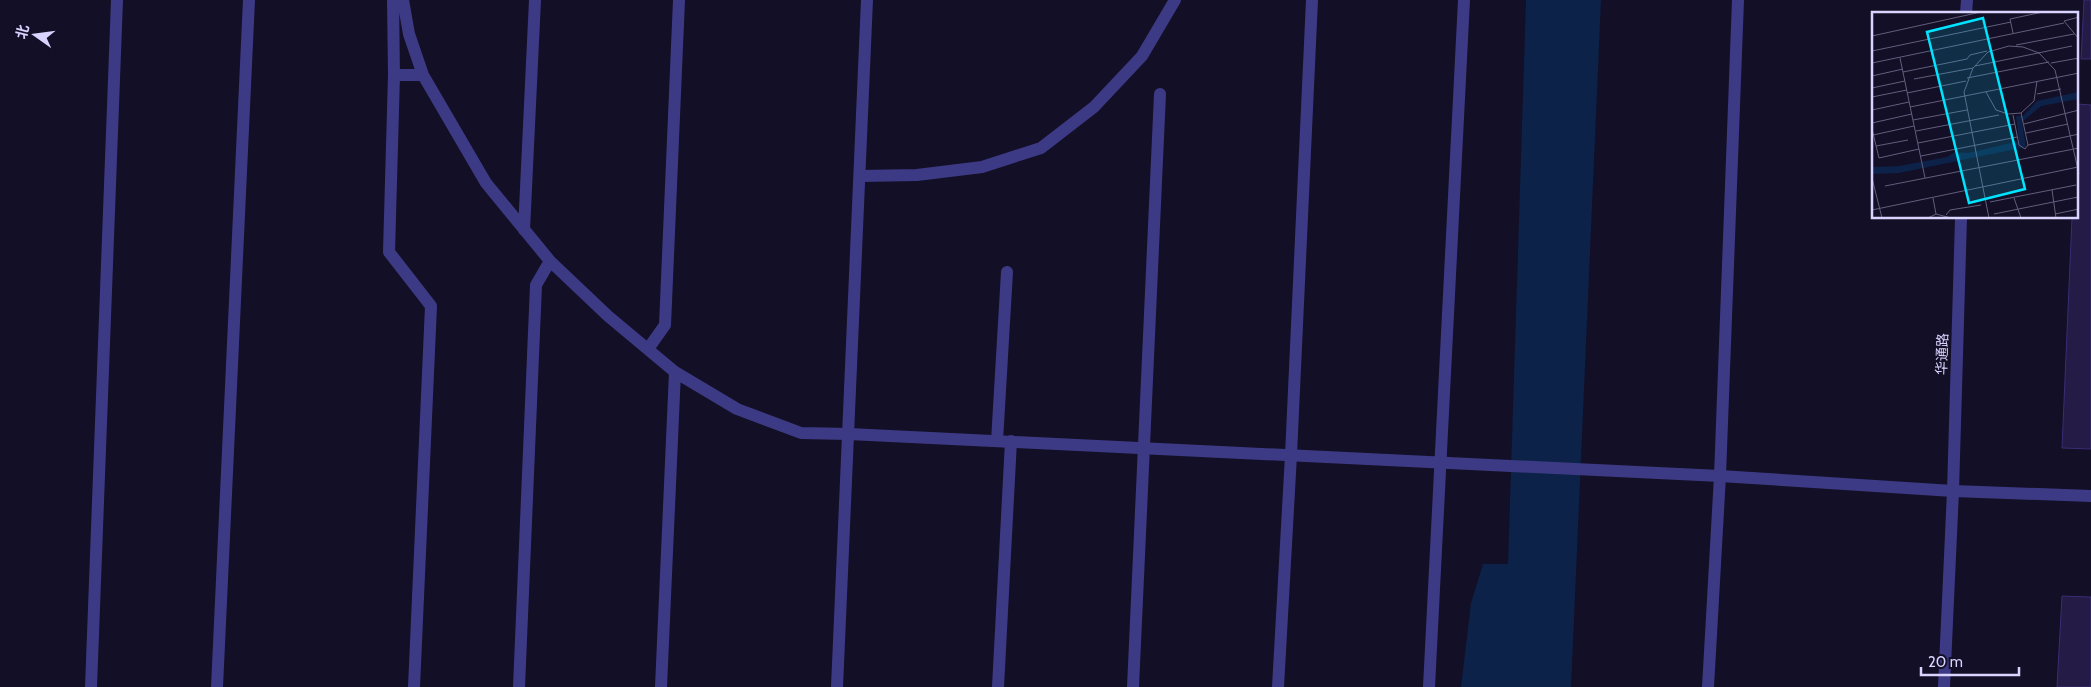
<svg xmlns="http://www.w3.org/2000/svg" width="2091" height="687" font-family="Cabin,'Noto Sans SC',sans-serif">
	<style>
		.water { fill: #0c2248 }
		.building { fill: #241b47; stroke: #3b2d73 }
		.lines { fill: none; stroke-linecap: round; stroke-linejoin: round }
		.service { stroke: #3d3a85; stroke-width: 12 }
		.minor { stroke: #3d3a85; stroke-width: 12 }
		.tertiary { stroke: #3d3a85; stroke-width: 12 }
		.labels { text-anchor: middle; stroke-width: 5; stroke-linejoin: round; paint-order: stroke }
		.street-label { font-size: 14px; fill: #d9d4ff; stroke: #130f26 }
		.inset-road { fill: none; stroke: #625e7d; stroke-width: 1 }
		.view { fill: #00e5ff; fill-opacity: 0.15; stroke: #00e5ff; stroke-width: 2.5 }
		.inset-edge { fill: none; stroke: #d9d4ff; stroke-width: 2.5 }
	</style>
	<rect width="100%" height="100%" fill="#130f26"/>
	<!-- water -->
	<path class="water" d="M1526,0H1601L1571,687H1461L1471,603L1483,564H1508Z"/>
	<!-- building -->
	<path class="building" d="M2084,0H2091V59H2081Z
		M2077,104L2091,105V449L2062,448L2072,218H2077Z
		M2062,596L2091,597V687H2057Z"/>
	<g class="lines">
		<!-- service -->
		<path class="service" d="M393,0L394,75L389,252L431,306L414,687
			M403,0L409,34L423,75L486,183L550,261L608,316L675,372L737,409L801,433L849,434
			M394,75H423
			M860,176L917,175L982,167L1041,148L1094,107L1142,56L1175,0
			M524,230L535,0
			M648,349L665,325L679,0
			M997,441L1007,272
			M91,687L117,0
			M217,687L249,0
			M519,687L536,285L550,261
			M661,687L675,372
			M998,687L1011,441
			M1133,687L1160,94
			M1278,687L1291,455L1312,0
			M1429,687L1464,0
			M1708,687L1720,476L1738,0"/>
		<!-- minor -->
		<path class="minor" d="M849,434L1720,476L1953,491
			M837,687L867,0"/>
		<!-- tertiary -->
		<path class="tertiary" d="M1966,14L1967,0
			M1953,491L2091,496
			M1944,687L1953,491L1961,218"/>
	</g>
	<g class="labels">
		<!-- street labels -->
		<g class="street-label">
			<text transform="translate(1942 354) rotate(-88)" y="5">华通路</text>
		</g>
	</g>
	<!-- overview -->
	<g transform="translate(1872 12)">
		<rect width="206" height="206" fill="#130f26"/>
		<path d="M206,80V87L169,94L150,110L154,135L27,161L0,162V155L27,154L75,145L83,140L96,141L147,129L144,104H151L165,89Z" fill="#0c2248"/>
		<path class="inset-road" d="M207,5L192,9L207,27M141,21L138,7L171,0M0,24L109,0M144,33L202,22M0,39L139,10M28,46L53,166M0,51L192,11M179,51L207,46M103,54L200,34M31,60L95,47L98,43L115,39M0,64L31,57M95,66L177,50M42,67L101,56M0,76L33,69M114,80L124,98L136,102L149,101L162,89L165,69M35,81L94,69M165,82L189,77M0,85L35,78M38,95L207,61M0,98L37,90M141,103L147,133L153,137L156,133L149,101M41,108L95,98M0,111L40,102M152,112L207,98M0,117L7,146L47,137M44,119L127,103M154,121L196,112M1,123L42,114M46,131L143,112M156,133L207,122M4,134L36,128M49,144L145,125M0,166L10,206M13,174L207,136M180,178L184,206M61,186L64,202M142,186L149,206M118,190L204,173M0,198L206,155M122,202L206,185M183,202L207,197M74,203L78,198L109,193M56,206L64,202L79,206M117,206L92,80L101,56L116,40L137,34L151,35L167,41L183,58L207,162"/>
		<path class="view" d="M111,6L153,177L97,191L55,20Z"/>
		<rect width="206" height="206" class="inset-edge"/>
	</g>
	<!-- north arrow -->
	<g transform="translate(35 35) rotate(284)" stroke="#130f26" stroke-width="4" paint-order="stroke">
	<path d="M0-4L9 19L0 12L-9 19Z" fill="#d9d4ff"/>
	<text y="-8" font-size="14" font-weight="bold" text-anchor="middle" fill="#d9d4ff">北</text>
	</g>
	<!-- scale -->
	<path d="M1921 667v8h98v-8" fill="none" stroke="#d9d4ff" stroke-width="2.5"/>
	<text x="1928" y="667" font-size="15" fill="#d9d4ff" stroke="#130f26" stroke-width="4" paint-order="stroke">20 m</text>
</svg>
